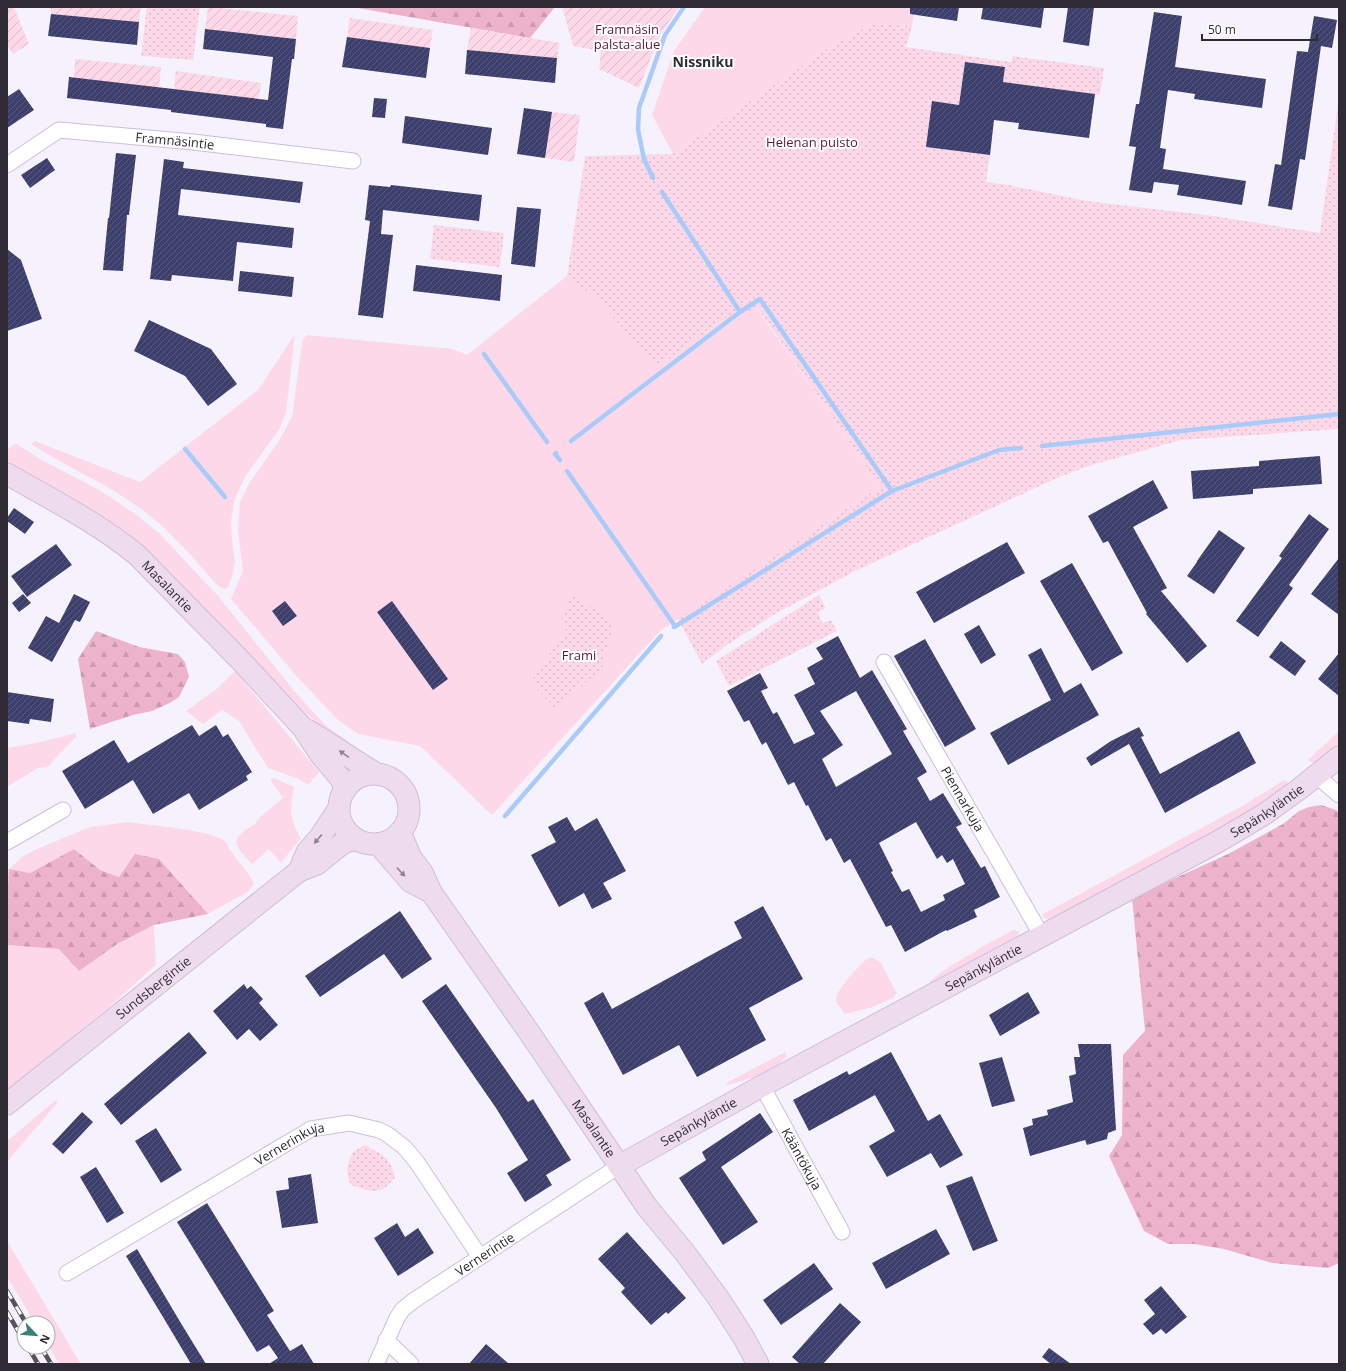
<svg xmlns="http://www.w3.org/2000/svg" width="1346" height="1371" font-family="'Open Sans',sans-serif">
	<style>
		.grass { fill: #fdd8e8 }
		.forest { fill: url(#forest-firs) }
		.park { fill: url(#park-dots) }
		.garden { fill: url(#garden-furrows) }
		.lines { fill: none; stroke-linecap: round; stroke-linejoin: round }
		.stream { stroke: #a9cbfa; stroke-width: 4.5 }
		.building { fill: url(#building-hatch); fill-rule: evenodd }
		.street-casing { stroke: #cabfda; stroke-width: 17 }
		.secondary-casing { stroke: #cabfda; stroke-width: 23 }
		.street { stroke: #fff; stroke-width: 15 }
		.secondary { stroke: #eedbee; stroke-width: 21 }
		.rail-casing { stroke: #56525c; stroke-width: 4.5 }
		.rail { stroke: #fff; stroke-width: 3; stroke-dasharray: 9; stroke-linecap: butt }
		.oneway { fill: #8e8392 }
		.labels { text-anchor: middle; stroke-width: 4; stroke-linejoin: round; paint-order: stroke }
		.park-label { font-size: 13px; fill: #5b183e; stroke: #fff }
		.street-label { font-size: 13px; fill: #2f2b35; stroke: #fff }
		.neighbourhood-label { font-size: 14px; font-weight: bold; fill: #2f2b35; stroke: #fff }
	</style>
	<defs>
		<pattern id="forest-firs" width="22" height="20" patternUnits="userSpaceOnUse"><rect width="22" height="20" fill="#edb2cc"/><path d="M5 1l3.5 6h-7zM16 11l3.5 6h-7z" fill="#cc99b0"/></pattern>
		<pattern id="park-dots" width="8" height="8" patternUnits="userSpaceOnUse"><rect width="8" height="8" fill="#fdd8e8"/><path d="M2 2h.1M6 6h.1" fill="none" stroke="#d9bac8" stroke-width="1.8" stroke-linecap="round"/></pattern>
		<pattern id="garden-furrows" width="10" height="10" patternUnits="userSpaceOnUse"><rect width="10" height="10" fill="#fdd8e8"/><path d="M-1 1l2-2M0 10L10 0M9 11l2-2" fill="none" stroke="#d9bac8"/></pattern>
		<pattern id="building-hatch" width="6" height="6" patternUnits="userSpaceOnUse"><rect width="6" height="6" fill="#3c3e6b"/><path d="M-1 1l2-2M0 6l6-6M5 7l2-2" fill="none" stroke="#57587c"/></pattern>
	</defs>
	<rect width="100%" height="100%" fill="#f6f2fd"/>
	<!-- grass -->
	<path class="grass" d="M705,7H915L912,26L872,24L827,49L673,154L652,115L674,51Z
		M654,204L658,367L733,313L737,319L756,307L880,487L660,631L492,815L420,746L358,734L338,720L300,680L231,599L243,571L238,530L240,502L250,482L279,441L292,416L302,345L303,339L307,335L453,349L467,355L567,276L572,279Z
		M295,334L286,412L279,430L246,475L235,498L231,521L232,540L235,561L233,573L228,587L225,589L221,588L216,584C189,553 166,525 131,502C99,480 63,465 31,444L35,441L140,482L258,390Z
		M17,444L40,459L101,491L134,513L160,534L219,597L296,693L326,726L349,742L345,747L288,698L173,579L7,464V450L13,445Z
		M235,671L319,772L308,785L299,779L268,768L239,721L222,710L203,724L186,711L218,688Z
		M1339,731V746L1330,755L1315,764L1308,760Z
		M76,733V737L64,749L48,767L38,768L7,787V748L36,743Z
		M274,778L294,787C290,809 289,818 301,838L281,863L269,849L252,864L241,852L236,843L237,838L245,830L255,824L261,816L283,798L270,780Z
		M1284,780L1290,784L1248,816L1056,919L1049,920L1043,917V914L1244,805Z
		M128,822C147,825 214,830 226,842C228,844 228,848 230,850C238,861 247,871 254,883L249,891L208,914L159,859L119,877L100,870L74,849L30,873L9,870L7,906V871L22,857L37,849L90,827Z
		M154,925L156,965L110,1006L7,1091V945L59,949L117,944Z
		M1013,930L1019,931V933L1016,938L928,987L930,981L947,968L989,943Z
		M873,958L881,963L897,994L894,995L895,997L873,1007L845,1014C841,1010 836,1003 836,998C837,990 861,963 867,959C869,958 871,958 873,958Z
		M785,1052L787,1057L768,1073L728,1085L726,1083Z
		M56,1100L58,1102L7,1162V1141Z
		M7,1241L81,1364H59L48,1345V1323H35L7,1277Z"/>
	<!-- forest -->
	<path class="forest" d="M352,7H555L530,38Z
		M96,631L139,647L178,654L185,662L189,677L179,697L170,703L152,711L133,715L90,729L78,659Z
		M1321,805L1336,810L1339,813V1263L1328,1268L1272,1263L1224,1249L1194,1244H1168L1144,1231L1109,1156L1122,1135L1123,1055L1145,1031L1132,898L1228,854L1283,824L1299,811L1309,807Z
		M74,849L100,870L119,877L135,854L159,859L208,914L154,925L117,944L79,971L59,949L7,945V906L9,869L30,873Z"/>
	<!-- park -->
	<path class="park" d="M147,7H200L193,60L141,56Z
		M872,24L912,26L906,47L1011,62L1013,56L1104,68L1100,95L1003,82L1005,67L965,62L959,105L933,101L927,147L990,155L986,182L1009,185L1087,201L1214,216L1320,233L1339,97V429L1181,440L1088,466L1057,478L855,571L775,614L727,645L702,664L678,619L880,487L757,307L737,319L733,313L658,367L596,298L567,276L585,156L673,154L827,49Z
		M434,225L504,233L500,267L430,259Z
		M572,593L588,605L602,612L613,625L602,668L556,709L531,682L567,628L562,617Z
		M819,595L826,608L818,612L822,623L831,620L837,631L729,686L716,661Z
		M365,1145C384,1156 389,1155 395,1177C381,1197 371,1191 351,1185C344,1170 347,1167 353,1152Z"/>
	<!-- garden -->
	<path class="garden" d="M7,7H14L29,44L13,54L7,45Z
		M51,7H141L139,22L51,14Z
		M208,7L298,16L296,39L205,29Z
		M562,7H680L668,23L659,37L639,88L599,69L601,51L573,46Z
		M350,18L433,30L430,48L347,37Z
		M471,28L560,43L557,58L467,50Z
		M75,59L161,67L159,88L74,78Z
		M176,71L261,83L259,99L174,89Z
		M552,112L580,115L574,162L545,158Z"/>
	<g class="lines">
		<!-- stream -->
		<path class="stream" d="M653,178L644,159L638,130L639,108L665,35L684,7
			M662,192L740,312L760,299L892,491L674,627
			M484,354L547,442
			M571,441L740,312
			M1042,446L1339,414
			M185,449L225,497
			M556,453L555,454L560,460
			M567,471L675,626
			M892,491L999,450L1021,448
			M505,816L661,636"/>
	</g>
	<!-- building -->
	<path class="building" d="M910,7H959L957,21L910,14Z
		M983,7H1044L1041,28L981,19Z
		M1068,7H1094L1089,46L1063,42Z
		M1154,12L1182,16L1175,67L1266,79L1262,108L1194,99L1195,94L1168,90L1160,148L1166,149L1163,169L1246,181L1242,205L1177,195L1179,185L1154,182L1152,193L1129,190L1136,147L1129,146L1136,104H1139Z
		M51,14L139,22L137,45L48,36Z
		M1314,16L1337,20L1332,48L1321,46L1305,160L1300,159L1292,210L1268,206L1275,164L1281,165L1297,51L1308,52Z
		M205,29L296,39L294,59H292L283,129L266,127V124L171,112V110L67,98L69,77L268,100L273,57L203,49Z
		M347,37L430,48L426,78L342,67Z
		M467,50L557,58L555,83L465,74Z
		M965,62L1005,67L1003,82L1095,94L1089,138L1018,129L1019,123L994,120L990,155L926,147L932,101L959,105Z
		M19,89L34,110L7,128V97Z
		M374,98L387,99L385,118L372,117Z
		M524,108L552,112L545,158L517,154Z
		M405,116L492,128L488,155L402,143Z
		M116,153L136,155L129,215H127L123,271L103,270L108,218H109Z
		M47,158L55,170L30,188L21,175Z
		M164,159L184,162L183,168L303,182L300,203L181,189L178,215L294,228L292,248L237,242L233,281L172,275L171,281L150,279Z
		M369,185L390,187L391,185L482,195L479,221L383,210L381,234L393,235L383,318L358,315L370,221L365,220Z
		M517,207L541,209L535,267L511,264Z
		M7,249L21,260L42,319L7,331Z
		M416,265L502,275L500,301L413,291Z
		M240,271L294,277L292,297L238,291Z
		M149,320L211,349L237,384L208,406L185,376L134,351Z
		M1320,456L1322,484L1253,489V494L1193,499L1191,471L1259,466V461Z
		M1153,480L1168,508L1133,527L1167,588L1161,591L1207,646L1187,663L1146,614L1147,613L1108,541L1103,543L1088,516Z
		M14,508L34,522L25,534L7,521V518Z
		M1309,514L1329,529L1289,585L1293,588L1258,637L1236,621L1282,558L1279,556Z
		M1219,530L1245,548L1214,594L1187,576L1197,562V563V561Z
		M1007,542L1025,573L934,623L916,592Z
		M56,544L72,565L27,597L11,576Z
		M1339,558V615L1311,594Z
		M1072,563L1123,653L1092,671L1040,581Z
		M23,594L31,603L19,612L12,603Z
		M74,594L90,602L80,622L75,620L52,662L28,648L46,616L59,623Z
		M285,601L297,616L283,626L272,611Z
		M392,601L448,679L433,690L377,612Z
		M979,625L996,655L981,664L964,634Z
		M838,636L860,678L872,670L907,729L903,731L927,772L917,778L930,801L943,793L962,824L956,827L981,868L985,866L1000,897L974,910L977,917L947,931L946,930L905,952L891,925L886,927L850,859L844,863L831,838L826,841L808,805L806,806L794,782L788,785L766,742L762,745L749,720L744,722L727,691L760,673L768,688L761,691L773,714L777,712L794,744L815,734L794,695L815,684L807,668L823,659L816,648ZM856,691L892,754L836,787L822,759L843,745L820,711ZM916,822L937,859L942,855L947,863L953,859L965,884L943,895L945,900L921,912L909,889L902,892L891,872L893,871L879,843Z
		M925,639L976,729L945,747L894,656Z
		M1281,641L1306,661L1295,676L1269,657Z
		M1041,648L1064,693L1081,683L1099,715L1008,765L990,733L1051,700L1028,655Z
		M1339,653V696L1318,679Z
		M7,692L54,699L51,722L30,719L29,724L7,721Z
		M192,725L199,736L216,725L223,737L228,734L252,772L246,776L248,780L199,810L189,793L153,814L133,780L85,809L62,771L114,740L128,763Z
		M1139,727L1144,736L1141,737L1160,774L1239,731L1256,763L1165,813L1129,744L1091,766L1086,758L1111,741Z
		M567,817L575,831L597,818L626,871L603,883L612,899L592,909L584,893L559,907L531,855L556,842L548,827Z
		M763,906L803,979L749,1008L766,1040L697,1077L679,1045L623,1075L584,1003L603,992L612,1009L742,938L734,922Z
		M400,911L432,959L402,979L384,954L320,997L305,976Z
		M244,984L247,989L251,986L263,999L259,1003L278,1025L260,1041L249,1029L237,1040L213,1011Z
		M446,984L528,1102L533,1099L571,1160L546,1175L552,1185L525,1202L507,1173L528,1160L496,1108L422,1001Z
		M1028,992L1040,1013L1000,1036L989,1015Z
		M189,1032L207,1053L121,1125L104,1104Z
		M1078,1044H1111L1116,1130L1108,1133L1107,1139L1087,1145L1085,1140L1030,1156L1023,1128L1033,1125L1032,1119L1048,1115L1047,1110L1073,1102L1069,1076L1076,1074L1074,1057H1080Z
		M891,1052L928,1121L940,1114L963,1155L940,1168L931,1153L887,1177L869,1146L895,1131L875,1095L809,1131L793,1100L847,1071L849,1075Z
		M1002,1057L1015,1101L992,1107L979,1063Z
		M82,1112L93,1122L63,1154L52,1144Z
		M760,1113L773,1132L721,1167L758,1222L723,1245L679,1178L706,1160L702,1152Z
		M156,1128L182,1170L161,1183L135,1141Z
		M96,1167L124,1213L107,1223L80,1177Z
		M311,1174L318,1223L282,1228L276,1191L289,1189L288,1178Z
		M972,1176L998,1241L973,1251L946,1186Z
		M207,1203L274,1311L267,1315L290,1351L302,1344L314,1364H269L278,1358L269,1345L257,1352L177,1222Z
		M397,1223L405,1237L418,1228L434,1253L398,1276L374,1238Z
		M936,1229L950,1254L886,1289L872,1263Z
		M627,1232L686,1298L668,1314L666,1312L651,1325L621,1292L625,1288L598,1259Z
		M137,1249L182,1325L206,1364H191L163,1317L126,1256Z
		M814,1263L833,1289L781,1325L763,1300Z
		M1161,1286L1187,1317L1166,1334L1161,1329L1153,1335L1143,1324L1155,1314L1144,1300Z
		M840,1303L861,1322L823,1364H800L792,1357Z
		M486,1344L509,1364H469Z
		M1049,1348L1071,1364H1051L1042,1357Z"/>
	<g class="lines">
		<defs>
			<g id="street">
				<path id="s1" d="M7,165L59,130L193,142L353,161"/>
				<path id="s2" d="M884,662L1042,936"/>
				<path d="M1317,776L1339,795"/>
				<path d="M7,842L63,810"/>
				<path id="s3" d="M762,1086L842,1232"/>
				<path id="s4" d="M67,1273L311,1129L349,1123L379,1130L387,1134L404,1147L416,1161L480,1257"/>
				<path d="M386,1340L411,1364"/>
				<path id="s5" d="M376,1364L397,1318L402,1310L413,1301L619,1166"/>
			</g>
			<g id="secondary">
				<path id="s6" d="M7,474C51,499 98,523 137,555L243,663L303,728L320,754L341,779L345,790"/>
				<path d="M307,730C331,744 353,760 377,774"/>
				<circle cx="374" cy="809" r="35"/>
				<path id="s7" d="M400,832L411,858L422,872L431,892L531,1035L647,1207L685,1253L719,1299L744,1338L758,1364"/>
				<path d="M378,844L411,882L431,892"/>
				<path d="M299,871L307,852L320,837L339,808"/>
				<path id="s8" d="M7,1104L299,871L317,864L343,843L356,839"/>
				<path id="s9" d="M619,1166L762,1086L1219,841L1263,815L1298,790L1339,757"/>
			</g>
		</defs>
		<!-- street casing -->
		<use href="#street" class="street-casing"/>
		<!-- secondary casing -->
		<use href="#secondary" class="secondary-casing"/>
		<!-- street -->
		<use href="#street" class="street"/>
		<!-- secondary -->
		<use href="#secondary" class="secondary"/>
		<defs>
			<path id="rail" d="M7,1291L26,1323
				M7,1312L24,1341
				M28,1347L38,1364
				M41,1347L51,1364"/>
		</defs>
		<!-- rail casing -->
		<use href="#rail" class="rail-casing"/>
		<!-- rail -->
		<use href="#rail" class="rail"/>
	</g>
	<!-- one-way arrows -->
	<defs><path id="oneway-solid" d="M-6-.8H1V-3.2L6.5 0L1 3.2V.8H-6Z"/></defs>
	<g class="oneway">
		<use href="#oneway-solid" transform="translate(344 754) rotate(-145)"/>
		<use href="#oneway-solid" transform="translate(318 839) rotate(130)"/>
		<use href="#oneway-solid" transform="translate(401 872) rotate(47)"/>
	</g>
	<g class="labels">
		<!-- park labels -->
		<g class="park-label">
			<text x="627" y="34">Framnäsin<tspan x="627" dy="15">palsta-alue</tspan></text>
			<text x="812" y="147">Helenan puisto</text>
			<text x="579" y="660">Frami</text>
		</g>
		<!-- street labels -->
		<g class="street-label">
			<text dy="5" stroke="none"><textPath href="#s1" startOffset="179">Framnäsintie</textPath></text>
			<text dy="5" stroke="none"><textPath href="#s6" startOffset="197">Masalantie</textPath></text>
			<text dy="5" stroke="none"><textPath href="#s2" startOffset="158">Piennarkuja</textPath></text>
			<text dy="5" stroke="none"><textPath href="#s9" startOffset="739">Sepänkyläntie</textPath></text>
			<text dy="5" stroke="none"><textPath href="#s9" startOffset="415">Sepänkyläntie</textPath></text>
			<text dy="5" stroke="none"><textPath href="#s8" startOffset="187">Sundsbergintie</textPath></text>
			<text dy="5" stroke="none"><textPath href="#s9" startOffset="91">Sepänkyläntie</textPath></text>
			<text dy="5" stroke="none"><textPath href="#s7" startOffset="355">Masalantie</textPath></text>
			<text dy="5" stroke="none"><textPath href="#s4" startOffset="258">Vernerinkuja</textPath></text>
			<text dy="5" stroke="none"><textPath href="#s3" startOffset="83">Kääntökuja</textPath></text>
			<text dy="5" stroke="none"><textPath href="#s5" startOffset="160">Vernerintie</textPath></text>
		</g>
		<!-- neighbourhood labels -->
		<g class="neighbourhood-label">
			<text x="703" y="67">Nissniku</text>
		</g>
	</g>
	<!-- border -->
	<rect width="1346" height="1371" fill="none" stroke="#2f2b35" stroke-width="16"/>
	<!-- north arrow -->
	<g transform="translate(36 1335) rotate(116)"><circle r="19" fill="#ffffff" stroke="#acaaae"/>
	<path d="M0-3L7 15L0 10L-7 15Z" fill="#398079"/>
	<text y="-6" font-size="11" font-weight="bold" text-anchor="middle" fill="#2f2b35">N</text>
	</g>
	<!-- scale -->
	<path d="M1202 34v6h115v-6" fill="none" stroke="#2f2b35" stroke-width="2"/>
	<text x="1208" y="34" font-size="12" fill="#2f2b35" stroke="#ffffff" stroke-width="3" paint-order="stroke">50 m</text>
</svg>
